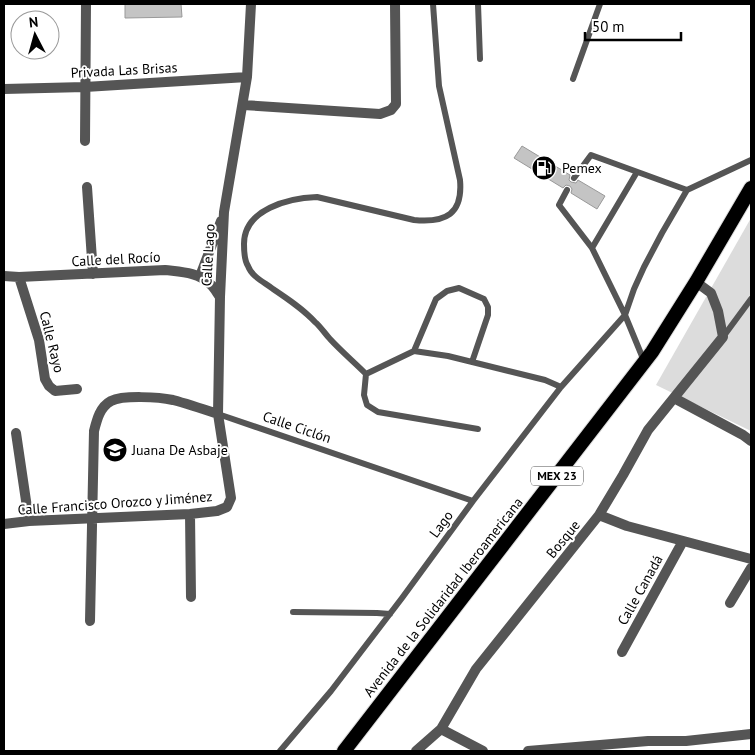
<svg xmlns="http://www.w3.org/2000/svg" width="755" height="755" font-family="'PT Sans',sans-serif">
	<style>
		.green { fill: #dcdcdc }
		.building { fill: #c4c4c4; stroke: #999 }
		.lines { fill: none; stroke-linecap: round; stroke-linejoin: round }
		.trunk-casing { stroke: #dbdbdb; stroke-width: 16 }
		.service { stroke: #555; stroke-width: 6 }
		.minor { stroke: #555; stroke-width: 10 }
		.trunk { stroke: #000; stroke-width: 14 }
		.labels { text-anchor: middle; stroke-width: 4; stroke-linejoin: round; paint-order: stroke }
		.shield { fill: #fff; stroke: #4c4c4c; stroke-width: 1 }
		.shield-label { font-size: 12px; font-weight: bold; fill: #000 }
		.street-label { font-size: 14px; fill: #000; stroke: #fff }
		.poi-label { font-size: 14px; fill: #000; stroke: #fff; text-anchor: start }
	</style>
	<rect width="100%" height="100%" fill="#fff"/>
	<!-- green -->
	<path class="green" d="M751,218V431L656,385Z"/>
	<!-- building -->
	<path class="building" d="M125,4H181L182,17L125,18Z
		M522,146L570,175L569,180L571,182L576,183L578,180L605,196L597,209L571,193L572,189L570,186L566,185L563,188L514,158Z"/>
	<g class="lines">
		<defs>
			<path id="trunk" d="M344,751L652,352L696,282L751,188"/>
		</defs>
		<!-- trunk casing -->
		<use href="#trunk" class="trunk-casing"/>
		<!-- service -->
		<path class="service" d="M433,4L439,86L460,180C463,214 446,223 414,220L317,197C289,198 244,209 244,244C244,251 244,260 248,266C252,277 264,282 273,289C288,299 303,309 315,322C321,327 325,334 330,339C341,351 354,362 366,374L414,351L448,356L545,380L561,387
			M478,4L480,59
			M573,79L600,4
			M574,178L591,155L687,190
			M592,248L637,172
			M723,337L751,299
			M414,351L436,299L447,291L459,288L484,299L488,307V315L472,362
			M644,361L625,315L634,289L644,267L662,233L687,190L751,160
			M366,374L364,395L367,405L378,412L478,429
			M218,414L473,501
			M293,612L377,613L390,614
			M280,751L331,691L402,598L473,501L561,387L625,315L592,248L559,205L567,190"/>
		<!-- minor -->
		<path class="minor" d="M4,89L85,87L247,77
			M243,105L380,114L391,110L396,104L395,4
			M85,141L86,4
			M87,187L93,274
			M4,276L19,277L165,270C180,272 198,272 210,284C214,287 217,293 220,297
			M200,276L221,221
			M19,277L39,340L45,379L49,386L55,391L77,389
			M674,398L743,435L751,441
			M16,433L29,521
			M190,514L191,597
			M599,515L627,526L751,559
			M4,524L29,521L190,514L217,511L227,507L231,498L218,414L220,297L224,212L247,77L251,4
			M730,603L751,568
			M90,621L94,431C97,419 100,407 111,401C123,395 159,397 173,400C188,404 203,409 218,414
			M622,652L683,541
			M441,729L483,751
			M416,751L441,729L476,669L599,515L623,475L648,430L723,337L718,311L711,293L696,282
			M528,751L648,741H686L751,734"/>
		<!-- trunk -->
		<use href="#trunk" class="trunk"/>
	</g>
	<!-- icons -->
	<defs>
		<symbol id="fuel-disc" viewBox="-11 -11 22 22"><circle r="9.5" fill="#000" stroke="#fff"/><path d="M-5.5-6h7V0h2V4h1.3V-2.5L3-4.5l.8-.8L6-3V5H2.5V1h-1V6h-7ZM-4.2-4.7v3.2H.2V-4.7Z" fill="#fff"/></symbol>
		<symbol id="school-disc" viewBox="-11 -11 22 22"><circle r="9.5" fill="#000" stroke="#fff"/><path d="M0-5L7-2L0 1L-7-2ZM-4 1L0 2.5L4 1V4Q0 6-4 4Z" fill="#fff"/></symbol>
	</defs>
	<g fill-rule="evenodd">
		<use href="#fuel-disc" x="530" y="154" width="28" height="28"/>
		<use href="#school-disc" x="101" y="436" width="28" height="28"/>
	</g>
	<g class="labels">
		<!-- shield labels -->
		<rect class="shield" x="531" y="466.5" width="52" height="19" rx="4"/>
		<g class="shield-label">
			<text x="557" y="480">MEX 23</text>
		</g>
		<!-- street labels -->
		<g class="street-label">
			<text transform="translate(124 70) rotate(-3)" y="5">Privada Las Brisas</text>
			<text transform="translate(208 255) rotate(-87)" y="5">Calle Lago</text>
			<text transform="translate(116 259) rotate(-3)" y="5">Calle del Rocío</text>
			<text transform="translate(52 342) rotate(76)" y="5">Calle Rayo</text>
			<text transform="translate(297 427) rotate(19)" y="5">Calle Ciclón</text>
			<text transform="translate(115 503) rotate(-4)" y="5">Calle Francisco Orozco y Jiménez</text>
			<text transform="translate(441 524) rotate(-54)" y="5">Lago</text>
			<text transform="translate(563 539) rotate(-51)" y="5">Bosque</text>
			<text transform="translate(640 590) rotate(-61)" y="5">Calle Canadá</text>
			<text transform="translate(443 597) rotate(-52)" y="5">Avenida de la Solidaridad Iberoamericana</text>
		</g>
		<!-- poi labels -->
		<g class="poi-label">
			<text x="562" y="173">Pemex</text>
			<text x="132" y="455">Juana De Asbaje</text>
		</g>
	</g>
	<!-- border -->
	<rect width="755" height="755" fill="none" stroke="#000000" stroke-width="10"/>
	<!-- north arrow -->
	<g transform="translate(35 35) rotate(354)"><circle r="24" fill="#ffffff" stroke="#999999"/>
	<path d="M0-4L9 19L0 12L-9 19Z" fill="#000000"/>
	<text y="-8" font-size="14" font-weight="bold" text-anchor="middle" fill="#000000">N</text>
	</g>
	<!-- scale -->
	<path d="M585 32v8h96v-8" fill="none" stroke="#000000" stroke-width="2.5"/>
	<text x="592" y="32" font-size="15" fill="#000000" stroke="#ffffff" stroke-width="4" paint-order="stroke">50 m</text>
</svg>
